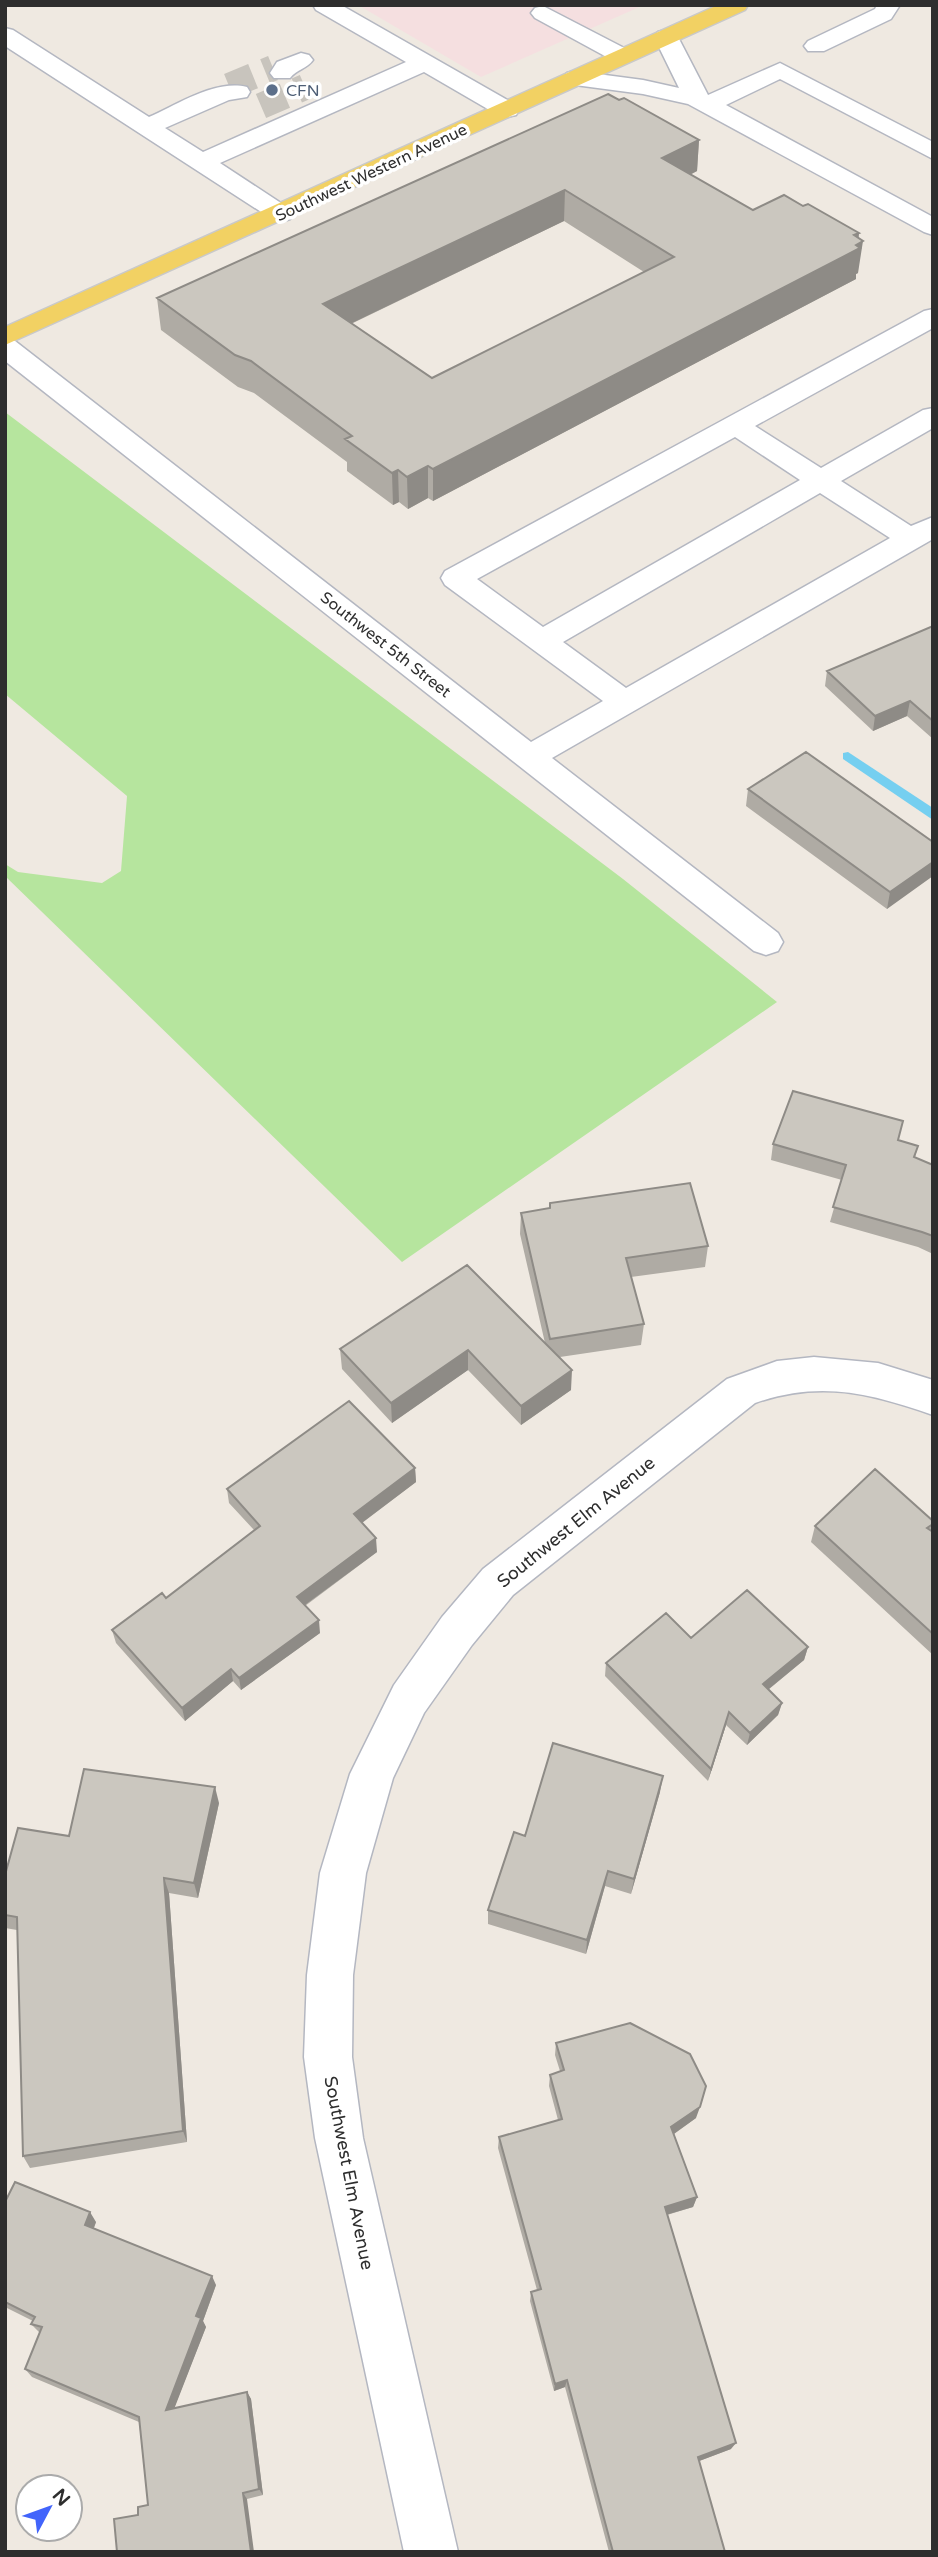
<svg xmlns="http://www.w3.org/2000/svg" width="938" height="2557" font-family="'Varela Round',sans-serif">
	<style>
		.medical { fill: #f5dfe0 }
		.green { fill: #b6e59e }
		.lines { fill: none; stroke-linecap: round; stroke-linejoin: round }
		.stream { fill: #75cff0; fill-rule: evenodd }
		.minor-tunnel { stroke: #c8c4bd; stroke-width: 26; stroke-dasharray: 26 13; stroke-linecap: butt }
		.minor-casing { stroke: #b4b7c1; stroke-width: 3 }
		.major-casing { stroke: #c9c9c9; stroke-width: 3 }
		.minor { fill: #fff; fill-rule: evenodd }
		.major { fill: #f2d163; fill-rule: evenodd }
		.wall { fill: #afaba4; fill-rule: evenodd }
		.shaded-wall { fill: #8e8b86 }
		.building { fill: #cbc7bf; stroke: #8e8b86; stroke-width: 2; fill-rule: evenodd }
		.service-dot { fill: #5c6f8a; stroke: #fff; stroke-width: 2.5 }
		.labels { text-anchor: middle; stroke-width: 7; stroke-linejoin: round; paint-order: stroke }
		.far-service-label { font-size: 16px; fill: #4e5e75; stroke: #fff; text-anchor: start }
		.far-street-label { font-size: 16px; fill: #2e2e2e; stroke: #fff }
		.street-label { font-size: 18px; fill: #2e2e2e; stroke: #fff }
	</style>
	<rect width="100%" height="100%" fill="#efe9e1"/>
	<!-- medical -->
	<path class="medical" d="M358,5H644L481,77Z"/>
	<!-- green -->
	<path class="green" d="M5,412L623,879L777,1002L402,1262L5,876V864L18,872L102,883L121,871L127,796L5,694Z"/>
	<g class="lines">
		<!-- stream -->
		<path class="stream" d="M848,752L933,808V820L843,759V753Z"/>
		<!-- minor-tunnel -->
		<path class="minor-tunnel" d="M229,86L273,68
			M261,106L305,87"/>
		<defs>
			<path id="minor" d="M313,5H341L516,105L519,110L516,115L507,117L498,115L424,72L220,163L290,209L294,214L290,219L281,222L272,219L5,46V28L13,30L149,117C177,105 215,79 247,87L250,92L247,97L229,100L165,128L203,152L406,62L316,10Z
				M877,5H900L891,19L824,51H808L804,46L808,41L875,9Z
				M543,6L630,51L634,56L630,61H614L535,18L531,13L535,8Z
				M666,30L674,32L678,37L708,95L780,63L933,142V159L780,79L726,105L933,217V235L924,232L688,104L643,94L575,85L567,83L563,78L567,73L575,71L643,80L679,88L654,37L658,32Z
				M301,53L309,55L313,60C307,69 297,69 290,78H274L270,73L277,62Z
				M933,309V328L755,426L821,468L923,410L933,408V428L841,481L911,526L933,517V539L552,758L778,933L783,942L778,951L766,955L754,951L5,361V339L15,341L531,742L603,701L445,585L441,578L445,571L924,311ZM735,437L800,480L543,627L477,579ZM820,493L890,538L626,688L563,642Z
				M814,1357L878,1363L933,1380V1415C870,1393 820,1380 755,1403L513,1595L472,1645L424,1713L393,1778L366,1873L353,1975L352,2057L363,2138L458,2552H404L315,2138L304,2057L307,1975L320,1873L350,1774L394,1685L442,1617L483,1569L727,1379L777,1361Z"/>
			<path id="major" d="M718,5H748L745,10L5,345V327Z"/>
		</defs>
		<!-- minor casing -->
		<use href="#minor" class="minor-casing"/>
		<!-- major casing -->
		<use href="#major" class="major-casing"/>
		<!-- minor -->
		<use href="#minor" class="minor"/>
		<!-- major -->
		<use href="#major" class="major"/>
	</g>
	<!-- wall -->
	<path class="wall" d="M619,100L699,140L697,171L690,175L753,210L803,206L859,233L858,273L856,274V279L433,501L428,498L408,509L399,502L393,505L347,471V462L254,393L238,387L161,330L157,298ZM564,221L644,272L432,378L351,324Z
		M933,626V739L907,716L873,731L825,686L827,671Z
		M748,789L933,842L887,909L746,806Z
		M898,1140L918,1146L915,1157L933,1165V1254L918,1247L830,1222L842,1180L771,1160L773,1144Z
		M550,1203L708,1246L705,1267L631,1277L644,1324L641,1345L560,1357L571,1390L521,1425L468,1370L392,1423L342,1369L340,1349L545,1343L520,1234L521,1213L549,1208Z
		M415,1468L416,1482L362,1523L377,1552L305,1606L320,1633L241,1690L233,1681L185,1721L116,1643L112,1630L166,1598L254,1530L229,1503L227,1489Z
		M933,1521L932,1532L933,1655L811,1542L815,1526Z
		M691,1638L808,1647L804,1660L768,1690L782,1703L778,1715L747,1745L726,1725L708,1781L605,1676L606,1663Z
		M660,1792L631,1894L605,1886L586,1954L488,1924V1910L525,1836Z
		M219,1803L198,1898L169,1893L187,2142L30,2168L23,2156L17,1930L5,1928V1875L69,1836Z
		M556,2043L696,2118L674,2134L697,2197L693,2207L667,2215L731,2449L699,2461L725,2552H609L565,2387L554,2391L530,2301L531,2292L537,2290L498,2148L499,2137L558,2120L549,2086L550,2075L560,2071L555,2055Z
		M5,2202L96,2222L94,2228L216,2285L203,2321L206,2327L174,2408L247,2392L251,2399L263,2495L247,2499L138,2515L148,2505L139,2422L32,2377L25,2369L40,2333L31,2324L33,2321L5,2307Z"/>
	<!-- shaded-wall -->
	<path class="shaded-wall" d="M699,140L697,171L659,190L662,158Z
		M565,190L564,221L325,336L323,304Z
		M859,233L857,244L863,241L858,273L856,274V279L433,501V469Z
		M428,466V498L408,509L407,477Z
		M398,470L399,502L393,505L392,473Z
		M910,701L907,716L873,731L875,716Z
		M933,862V876L887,909L890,892Z
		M468,1350V1370L392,1423L391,1403Z
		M572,1370L571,1390L521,1425V1406Z
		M415,1468L416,1482L355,1528L354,1514Z
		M376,1538L377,1552L298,1610L297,1597Z
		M319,1620L320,1633L241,1690L239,1678Z
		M808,1647L804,1660L759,1697L763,1684Z
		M231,1669L233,1681L185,1721L182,1708Z
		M782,1703L778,1715L747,1745L750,1733Z
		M729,1712L726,1725L708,1781L711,1769Z
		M663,1776L660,1792L631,1894L634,1879Z
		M215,1787L219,1803L198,1898L194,1883Z
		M608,1871L605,1886L586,1954L587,1940Z
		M164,1878L169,1893L187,2142L183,2131Z
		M700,2107L696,2118L668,2138L671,2127Z
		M697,2197L693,2207L662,2216L665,2207Z
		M90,2212L96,2222L91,2235L85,2225Z
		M212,2276L216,2285L203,2321L206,2327L171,2417L166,2410L196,2316Z
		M567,2380L565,2387L554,2391L555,2384Z
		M247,2392L251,2399L263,2495L259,2489Z
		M736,2443L731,2449L694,2463L698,2457Z
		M243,2493L247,2499L254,2552H251Z"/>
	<!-- building -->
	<path class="building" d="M608,94L619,100L624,98L699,140L662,158L753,210L784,195L803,206L808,204L859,233L854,235L863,241L856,245L860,248L433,469L428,466L407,477L398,470L392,473L345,439L352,436L251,361L235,355L157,298ZM565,190L674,257L432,378L323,304Z
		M933,626V721L910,701L875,716L827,671Z
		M806,752L933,842V862L890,892L748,789Z
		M793,1091L903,1121L898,1140L918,1146L914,1157L933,1165V1236L922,1232L833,1207L846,1165L773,1144Z
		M690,1183L708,1246L626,1258L644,1324L550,1339L521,1213L550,1208V1203Z
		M467,1265L572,1370L521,1406L468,1350L391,1403L340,1349Z
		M349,1401L415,1468L354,1514L376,1538L297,1597L319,1620L239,1678L231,1669L182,1708L112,1630L162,1593L166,1598L260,1526L227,1489Z
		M875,1469L933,1521V1524L927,1528L933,1532V1634L815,1526Z
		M747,1590L808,1647L763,1684L782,1703L750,1733L729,1712L711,1769L606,1663L666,1613L691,1638Z
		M553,1743L663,1776L634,1879L608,1871L587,1940L488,1910L514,1832L525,1836Z
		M84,1769L215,1787L194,1883L164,1878L183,2131L23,2156L17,1917L5,1915V1875L18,1828L69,1836Z
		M630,2023L690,2054L706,2086L700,2107L671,2127L697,2197L665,2207L736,2443L698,2457L725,2552H613L567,2380L555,2384L531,2292L541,2289L499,2137L562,2119L550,2075L564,2070L556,2043Z
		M15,2182L90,2212L85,2225L212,2276L196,2316L201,2318L166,2410L247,2392L259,2489L243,2493L251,2552H117L114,2519L138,2515V2507L148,2505L139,2417L25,2369L42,2327L31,2324L35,2317L5,2302V2202Z"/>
	<!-- markers -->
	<circle class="service-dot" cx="272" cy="90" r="7"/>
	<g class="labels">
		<!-- far-service labels -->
		<g class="far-service-label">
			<text x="286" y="96">CFN</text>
		</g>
		<!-- far-street labels -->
		<g class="far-street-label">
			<text transform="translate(371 172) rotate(-25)" y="6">Southwest Western Avenue</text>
			<text transform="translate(386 644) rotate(38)" y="6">Southwest 5th Street</text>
		</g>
		<!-- street labels -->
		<g class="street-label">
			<text transform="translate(576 1522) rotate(-39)" y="6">Southwest Elm Avenue</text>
			<text transform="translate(349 2173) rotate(79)" y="6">Southwest Elm Avenue</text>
		</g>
	</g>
	<!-- border -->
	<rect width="938" height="2557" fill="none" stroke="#2e2e2e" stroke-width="14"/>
	<!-- north arrow -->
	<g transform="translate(49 2508) rotate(49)"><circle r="33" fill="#ffffff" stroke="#ababab" stroke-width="2"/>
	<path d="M0-5L12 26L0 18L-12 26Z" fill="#4264fb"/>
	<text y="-10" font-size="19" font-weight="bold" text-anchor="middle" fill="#2e2e2e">N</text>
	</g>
</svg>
